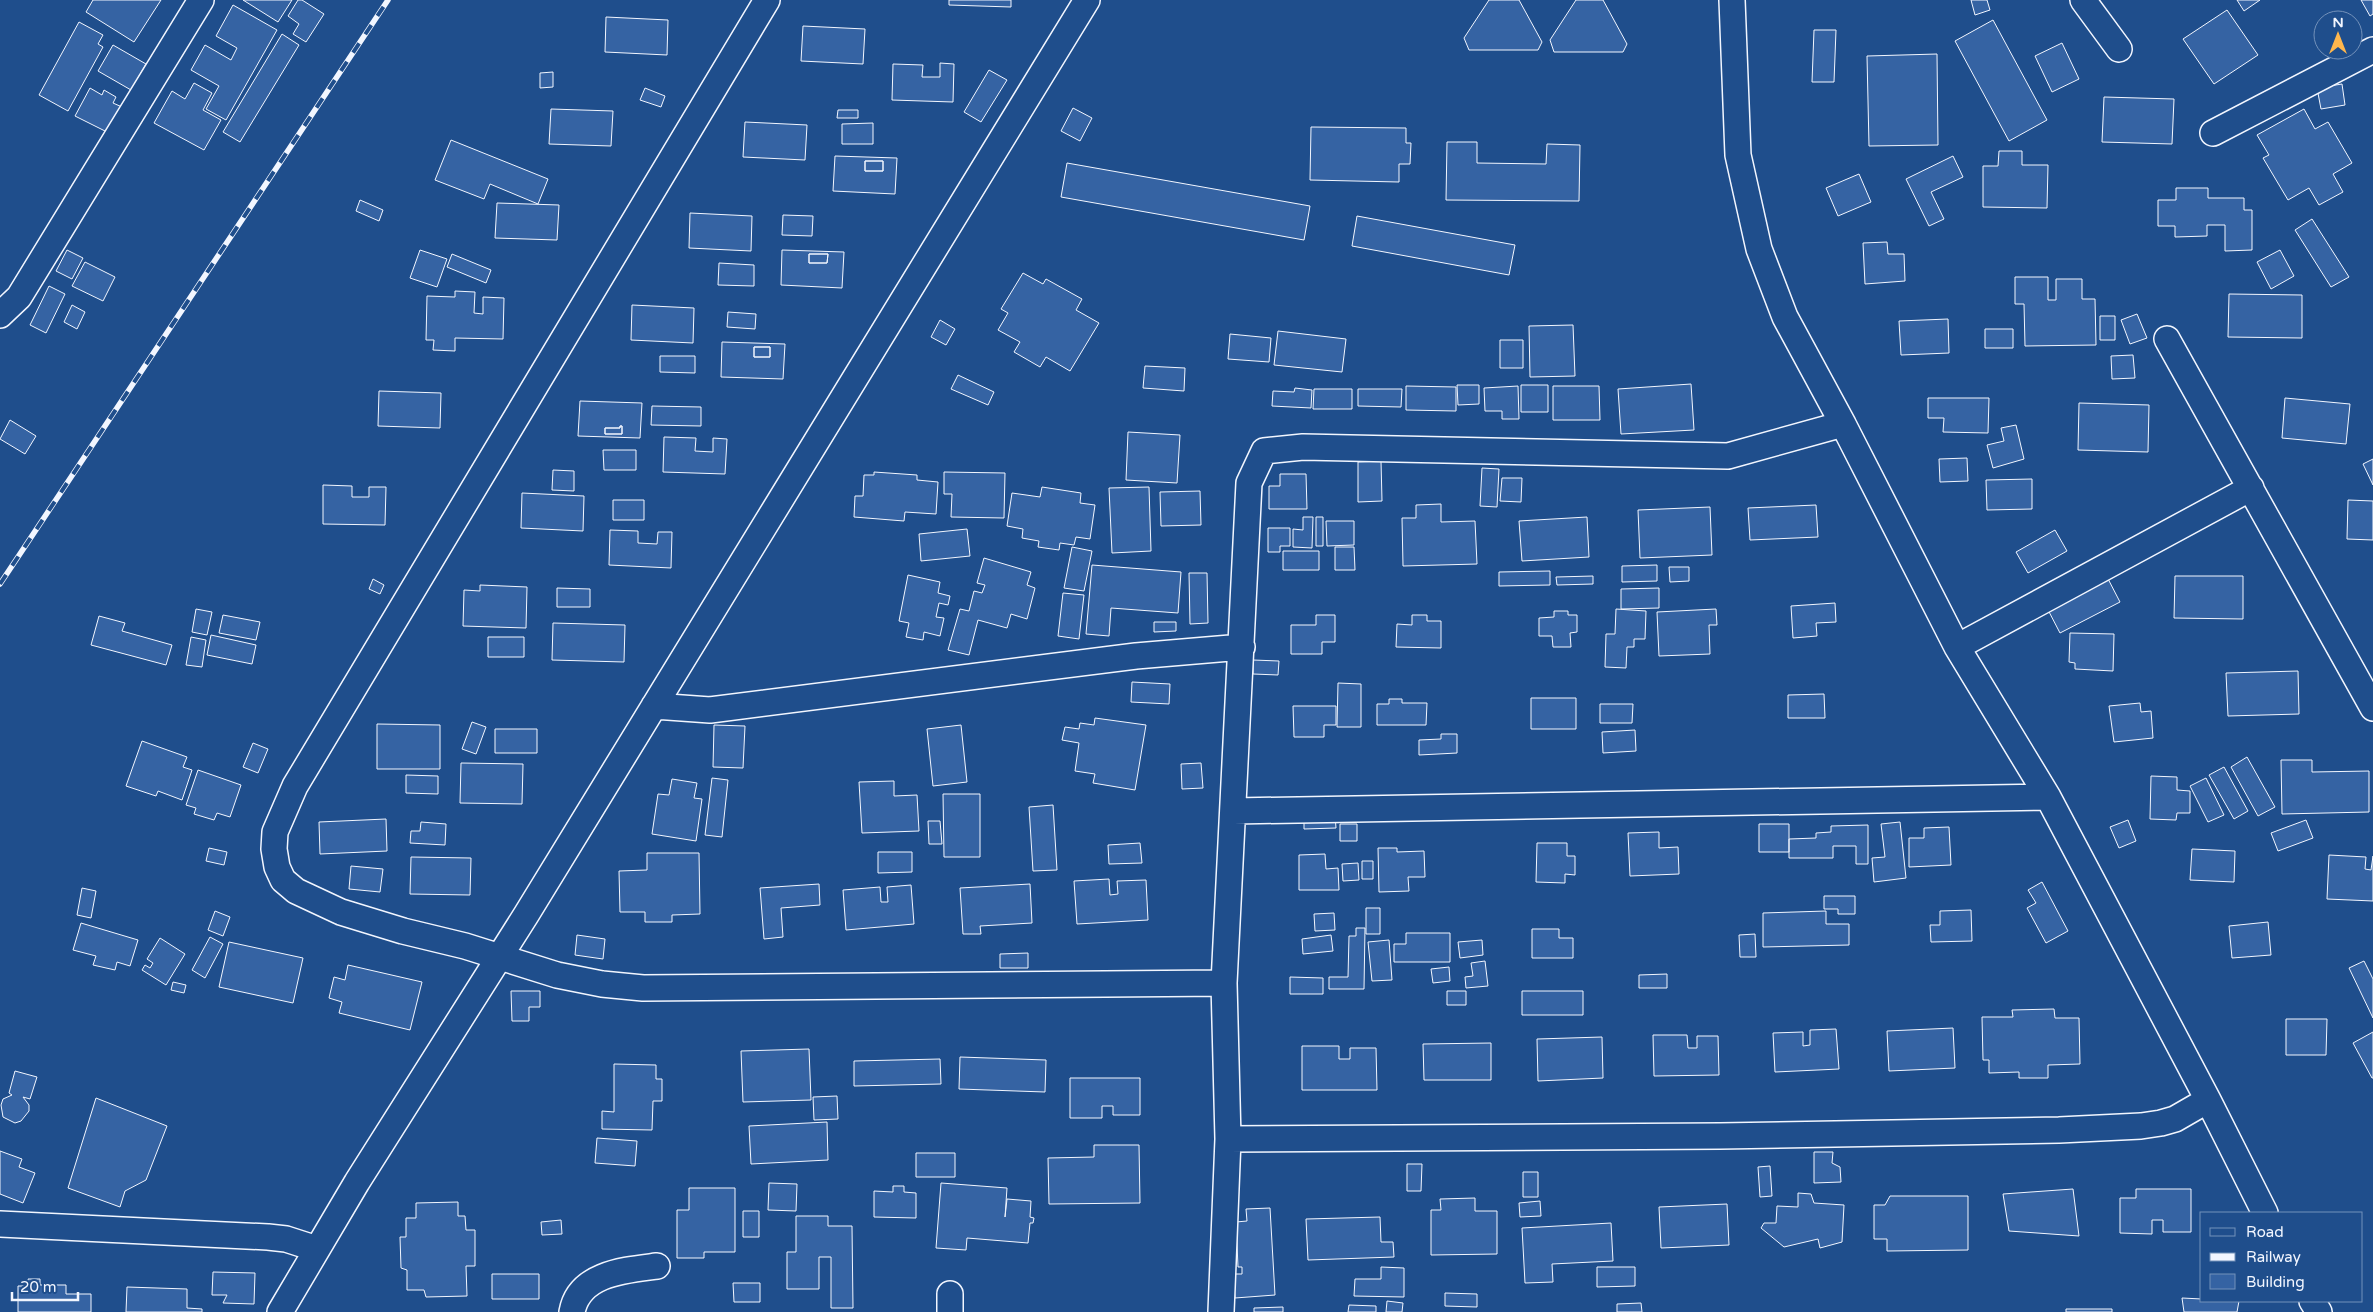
<svg xmlns="http://www.w3.org/2000/svg" width="2373" height="1312" font-family="'Varela Round',sans-serif">
	<style>
		.building { fill: #3563a3; stroke: #f2f6ff; fill-rule: evenodd }
		.lines { fill: none; stroke-linecap: round; stroke-linejoin: round }
		.minor-casing { stroke: #f2f6ff; stroke-width: 28 }
		.minor { stroke: #1f4e8c; stroke-width: 25 }
		.rail-casing { stroke: #f2f6ff; stroke-width: 5.5 }
		.rail { stroke: #1f4e8c; stroke-width: 4; stroke-dasharray: 11; stroke-linecap: butt }
	</style>
	<rect width="100%" height="100%" fill="#1f4e8c"/>
	<!-- building -->
	<path class="building" d="M93,0H161L134,42L86,12Z
		M243,0H292L278,22Z
		M298,0H302L324,14L306,42L293,34L299,24L288,16Z
		M949,0H1011V7L949,5Z
		M1489,0H1519L1542,42L1538,50H1469L1464,38Z
		M1576,0H1603L1627,44L1623,52H1554L1550,40Z
		M1971,0H1987L1990,10L1975,15Z
		M2237,0H2260L2244,11Z
		M2361,0H2373V14L2370,16Z
		M233,5L277,30L226,120L206,109L219,86L191,70L205,45L231,60L237,48L216,36Z
		M2227,10L2258,55L2214,84L2183,39Z
		M606,17L668,20L667,55L605,52Z
		M1993,20L2047,120L2009,141L1955,41Z
		M79,22L103,35L98,44L103,47L68,111L39,95Z
		M803,26L865,29L863,64L801,61Z
		M1814,30H1836L1834,82H1812Z
		M282,34L299,45L240,142L223,132Z
		M2062,43L2079,79L2052,92L2035,56Z
		M113,45L146,64L131,90L98,71Z
		M1937,54L1938,145L1869,146L1867,56Z
		M940,63L954,64L953,102L892,100L893,64L923,65L922,77H940Z
		M989,70L1007,80L981,122L964,112Z
		M553,72V87L540,88V73Z
		M194,83L212,93L203,110L221,120L204,150L154,123L172,91L185,99Z
		M2342,84L2345,105L2321,109L2317,88Z
		M90,88L102,95L104,90L116,97L113,103L122,107L109,133L75,116Z
		M645,88L665,96L661,107L640,100Z
		M2104,97L2174,99L2172,144L2102,142Z
		M1073,108L1092,118L1080,141L1061,131Z
		M551,109L613,111L611,146L549,144Z
		M2304,109L2315,129L2328,122L2352,163L2333,174L2343,192L2319,205L2309,188L2288,200L2263,158L2269,155L2257,135Z
		M838,110H858V118H837Z
		M745,122L807,125L805,160L743,157Z
		M873,123V144H842V124Z
		M1311,127L1406,128V143H1411L1410,164H1399V182L1310,180Z
		M451,140L548,179L538,204L490,184L484,199L435,180Z
		M1447,142H1477V163L1546,164L1547,144L1580,145L1579,201L1446,200Z
		M1999,151H2022V165H2048L2047,208L1983,207V166H1998Z
		M835,156L897,158L895,194L833,191ZM865,161H883V171H865Z
		M1953,156L1963,177L1931,192L1944,219L1929,226L1906,179Z
		M865,161H883V171H865Z
		M1067,163L1310,206L1304,240L1061,197Z
		M1859,174L1871,202L1838,216L1826,188Z
		M2176,188H2208V198H2244V210H2252V250L2225,251V225H2207V236L2175,237V226H2158V200H2176Z
		M360,200L383,210L379,221L356,211Z
		M497,203L559,205L557,240L495,238Z
		M690,213L752,216L751,251L689,248Z
		M783,215L813,216L812,236L782,235Z
		M1357,216L1515,245L1509,275L1352,246Z
		M2312,219L2349,277L2331,287L2295,230Z
		M1887,242L1888,254H1904L1905,281L1865,284L1863,243Z
		M67,250L83,258L72,279L56,271Z
		M420,250L447,259L437,287L410,278Z
		M782,250L844,252L842,288L781,285ZM809,254H828L827,263H809Z
		M2280,250L2294,276L2271,289L2257,262Z
		M452,254L491,270L486,283L447,267Z
		M809,254H828L827,263H809Z
		M85,262L115,277L103,301L72,286Z
		M719,263L754,265V286L718,285Z
		M1023,273L1043,284L1046,279L1082,299L1076,310L1099,323L1070,371L1046,357L1040,367L1014,352L1020,342L998,330L1008,313L1001,309Z
		M2015,277H2048V300H2056V279H2082V299H2095L2096,345L2025,346L2024,304H2015Z
		M49,286L65,294L46,333L30,325Z
		M455,291L475,292L474,313L483,314V297L504,298L503,339L455,338V351L433,350L434,340H426L427,296L455,297Z
		M2229,294L2302,295V338L2228,337Z
		M72,305L85,312L77,329L64,322Z
		M632,305L694,308L693,343L631,340Z
		M728,312L756,314L755,329L727,327Z
		M2137,314L2147,338L2130,344L2121,320Z
		M2100,316H2115V340H2100Z
		M1948,319L1949,353L1901,355L1899,321Z
		M940,320L955,329L946,345L931,337Z
		M1573,325L1575,376L1530,377L1529,326Z
		M1985,329H2013V348H1985Z
		M1278,331L1346,339L1342,372L1274,365Z
		M1230,334L1271,338L1269,362L1228,359Z
		M1500,340H1523V368H1500Z
		M722,342L785,344L783,379L721,377ZM754,347H770V357H754Z
		M754,347H770V357H754Z
		M2133,355L2135,378L2112,379L2111,356Z
		M660,356H695V373L660,372Z
		M1145,366L1185,368L1184,391L1143,388Z
		M958,375L994,392L988,405L951,389Z
		M1691,384L1694,430L1621,434L1618,389Z
		M1457,385H1479V404L1458,405Z
		M1521,385H1548V412H1521Z
		M1406,386L1456,387V411L1406,410Z
		M1518,386L1519,419H1502V411H1485L1484,388Z
		M1553,386H1599L1600,420H1553Z
		M1295,388L1312,390L1311,408L1272,406L1273,391L1294,392Z
		M1314,389H1352V409H1313Z
		M1358,389H1402L1401,407L1358,406Z
		M379,391L441,393L440,428L378,426Z
		M1928,398H1989L1988,433L1943,432L1944,418H1928Z
		M2285,398L2350,404L2346,444L2282,438Z
		M580,401L642,403L640,438L578,436ZM620,426H622V434H605V428H620Z
		M2079,403L2149,405L2148,452L2078,450Z
		M652,406L701,407V426L651,425Z
		M10,420L36,436L25,454L0,439Z
		M2016,425L2024,459L1993,468L1987,445L2004,441L2001,428Z
		M620,426H622V434H605V428H620Z
		M1128,432L1180,435L1177,483L1126,480Z
		M664,437L696,438L695,451L713,452V438L727,439L725,474L663,472Z
		M603,450H636V470H604Z
		M1967,458L1968,481L1940,482L1939,459Z
		M2373,459V485L2363,464Z
		M1381,461L1382,501L1358,502V462Z
		M1482,468L1499,469L1497,507L1480,506Z
		M553,470L574,471V491L552,490Z
		M874,472L917,475V480L938,482L936,514L905,512L904,521L854,517L855,496H863L864,475H874Z
		M944,472L1005,473L1004,518L951,517L952,494H944Z
		M1280,474H1306L1307,509H1269V486H1280Z
		M1502,478H1522L1521,502L1500,501Z
		M2032,479V509L1987,510L1986,480Z
		M323,485L352,486V497H369V487H386L385,525L323,524Z
		M1042,487L1081,493L1080,503L1095,505L1090,539L1076,537L1074,545L1060,543L1059,550L1038,547L1039,541L1022,538L1023,529L1007,526L1012,493L1040,497Z
		M1149,487L1151,551L1112,553L1109,488Z
		M1200,491L1201,525L1161,526L1160,492Z
		M522,493L584,496L583,531L521,528Z
		M613,500H644V520H613Z
		M2348,500L2373,501V540L2347,539Z
		M1441,504V522L1475,521L1477,564L1403,566L1402,518H1416V505Z
		M1816,505L1818,537L1750,540L1748,508Z
		M1710,507L1712,555L1640,558L1638,510Z
		M1303,517H1313L1312,548L1293,547V529L1303,530Z
		M1316,517H1323V546H1316Z
		M1587,517L1589,557L1522,561L1519,521Z
		M1326,521H1354V545L1327,546Z
		M1268,528H1290V546H1280V552H1268Z
		M967,529L970,556L921,561L919,534Z
		M610,530L638,531V543L657,544L658,532H672L671,568L609,565Z
		M2055,530L2067,551L2028,573L2016,552Z
		M1072,547L1092,551L1084,591L1064,588Z
		M1335,547H1354L1355,570H1335Z
		M1283,551H1319V570H1283Z
		M984,558L1031,572L1027,585L1035,588L1027,619L1011,614L1007,628L978,620L969,655L948,650L960,609L969,611L974,591L982,593L985,585L977,583Z
		M1092,565L1181,572L1178,613L1111,608L1109,636L1086,634Z
		M1657,565V581L1622,582V566Z
		M1669,567H1689V581L1670,582Z
		M1550,571V585L1499,586V572Z
		M1189,573H1207L1208,623L1190,624Z
		M908,575L940,582L938,593L950,596L948,605L939,603L936,617L944,618L940,636L924,632L923,640L906,637L909,623L899,621Z
		M2106,575L2120,602L2060,633L2046,606Z
		M1593,576V584L1557,585L1556,577Z
		M2175,576H2243V619L2174,618Z
		M373,579L384,585L380,594L369,589Z
		M480,585L527,587L526,628L463,626L464,590L480,591Z
		M557,588L590,589V607H557Z
		M1659,588V608L1621,609V589Z
		M1063,593L1084,595L1079,639L1058,636Z
		M1835,603L1836,622L1816,623L1817,636L1793,638L1791,606Z
		M196,609L212,612L207,635L192,632Z
		M1616,609L1646,611L1645,639H1634V647H1627L1626,668L1605,667L1606,634H1615Z
		M1716,609L1717,625H1709L1710,654L1659,656L1657,612Z
		M1554,611H1568V615H1577V632L1570,633L1571,647H1553L1552,636H1539V618L1554,617Z
		M223,615L260,622L256,640L219,633Z
		M1316,615H1335V642H1322V654H1291V625H1316Z
		M1412,615H1427V621H1441V648L1396,647L1397,624L1412,625Z
		M99,616L125,623L122,631L172,645L166,665L91,645Z
		M1154,622H1176V631L1154,632Z
		M553,623L625,625L624,662L552,660Z
		M2070,633L2114,634L2113,671L2075,669V663L2069,662Z
		M211,635L256,645L252,664L207,655Z
		M191,637L206,640L202,667L186,665Z
		M488,637H524V657H488Z
		M1253,660L1279,661L1278,675L1253,674Z
		M2298,671L2299,714L2228,716L2226,673Z
		M1132,682L1170,684L1169,704L1131,702Z
		M1338,683L1361,684V727H1337Z
		M1824,694L1825,718H1788V695Z
		M1531,698H1576V729H1531Z
		M1389,699H1402V703H1427L1426,725H1377V704H1389Z
		M2140,703L2141,712L2151,711L2153,738L2114,742L2109,706Z
		M1600,704H1633L1632,723H1600Z
		M1293,706H1336V725H1324V737H1294Z
		M1095,718L1146,725L1135,790L1093,783L1095,774L1075,771L1079,743L1062,740L1065,727L1079,729L1080,723L1094,725Z
		M472,722L486,727L476,754L462,749Z
		M377,724L440,725V769H377Z
		M714,725L745,726L743,768L713,767Z
		M961,725L967,782L933,786L927,729Z
		M495,729H537V753H495Z
		M1635,730L1636,751L1603,753L1602,732Z
		M1441,734H1457V753L1419,755V740L1441,739Z
		M142,741L187,757L183,767L192,770L182,800L158,791L156,796L126,786Z
		M253,743L268,749L258,773L243,767Z
		M2247,757L2275,807L2258,816L2231,767Z
		M2281,760H2312V772L2369,771V812L2282,814Z
		M461,763L523,764L522,804L460,803Z
		M1201,763L1203,788L1182,789L1181,764Z
		M2224,767L2248,811L2234,819L2209,775Z
		M198,770L241,785L230,817L217,813L214,820L194,814L196,808L186,805Z
		M406,775L438,776V794L406,793Z
		M2151,776L2177,777V790L2190,791V813H2177L2176,820L2150,819Z
		M712,778L728,780L722,837L705,835Z
		M2206,778L2224,815L2208,822L2190,786Z
		M672,779L697,783L694,798L702,799L696,841L652,834L658,794L669,795Z
		M894,781V796L917,795L919,831L862,833L859,782Z
		M943,794H980V857H944Z
		M1053,805L1057,870L1033,871L1029,807Z
		M1335,815L1336,828L1304,829V816Z
		M386,819L387,851L320,854L319,822Z
		M2128,820L2136,841L2119,848L2110,827Z
		M2306,820L2313,838L2278,851L2271,833Z
		M928,821H940L942,844H929Z
		M421,822L446,824L445,845L410,843L411,831H420Z
		M1900,822L1906,878L1874,882L1872,858L1885,857L1881,824Z
		M1340,824H1357V841H1340Z
		M1759,824H1789V852H1759Z
		M1868,825V864H1856V846H1833V858H1789V839L1816,838V833L1831,832V826Z
		M1949,827L1951,865L1909,867V838H1924V828Z
		M1659,832V848L1678,847L1679,874L1630,876L1628,833Z
		M1140,843L1142,863L1109,864L1108,845Z
		M1537,843H1567V856H1575V875L1565,874V883L1536,882Z
		M209,848L227,852L224,865L206,861Z
		M1378,848H1397V852L1424,851L1425,877H1408L1409,891L1379,892Z
		M2192,849L2235,851L2234,882L2190,880Z
		M878,852H912V872L878,873Z
		M647,853H699L700,914L672,915V922H645V912H620L619,871L647,870Z
		M1325,854L1326,869L1338,868L1339,890H1299V855Z
		M2329,855L2366,857L2365,869L2371,870L2373,856V901L2327,899Z
		M411,857L471,858L470,895L410,894Z
		M1362,861H1373V879H1362Z
		M1358,863L1359,880L1343,881L1342,864Z
		M351,866L383,869L380,892L349,889Z
		M1109,879L1110,895L1118,894L1117,881L1146,880L1148,920L1077,924L1074,881Z
		M2042,882L2068,931L2046,943L2027,908L2036,903L2028,890Z
		M819,884L820,905L781,908L783,937L764,939L760,888Z
		M1030,884L1032,923L980,926L981,934H963L960,888Z
		M911,885L914,924L846,930L843,890L880,887L881,902H888L887,887Z
		M82,888L96,891L91,918L77,915Z
		M1824,896H1855V914H1838V909H1824Z
		M1366,908H1380V934H1366Z
		M1971,910L1972,941L1931,942L1930,925H1940V911Z
		M215,911L230,917L223,936L208,930Z
		M1826,911V924H1849V945L1763,947V913Z
		M1334,913L1335,930L1315,931L1314,914Z
		M2268,922L2271,955L2232,958L2229,926Z
		M81,923L138,940L130,966L117,962L115,970L93,965L96,956L73,950Z
		M1356,928H1365L1364,989H1329V977H1348L1349,936H1356Z
		M1532,929H1559V938H1573V958H1532Z
		M1406,933H1450V962H1394V944H1406Z
		M1755,934L1756,957H1740L1739,935Z
		M577,935L605,939L603,959L575,955Z
		M1331,935L1333,951L1303,954L1302,939Z
		M210,937L223,944L205,978L192,970Z
		M160,938L185,954L166,985L142,970L145,965L150,968L153,963L147,959Z
		M1389,940L1392,980L1372,981L1368,942Z
		M1482,940L1483,955L1460,958L1458,942Z
		M229,942L303,958L293,1003L219,987Z
		M1028,953V968H1000V954Z
		M1485,961L1488,986L1466,988L1465,977L1473,976L1471,963Z
		M2364,961L2373,979V1018L2349,968Z
		M348,965L422,982L410,1030L339,1013L342,1002L329,998L334,977L345,980Z
		M1449,967L1450,981L1433,983L1431,969Z
		M1667,974V988H1639V975Z
		M1290,977L1323,978V994H1290Z
		M173,982L186,985L184,993L171,990Z
		M511,991H540V1007H529V1021H512Z
		M1447,991H1466V1005H1447Z
		M1522,991H1583V1015H1522Z
		M2054,1009L2055,1018H2079L2080,1064L2048,1065V1078H2019V1072L1989,1073V1060H1983L1982,1017H2013L2012,1010Z
		M2286,1019H2327L2326,1055H2286Z
		M1953,1028L1955,1068L1889,1071L1887,1031Z
		M1836,1029L1839,1069L1775,1072L1773,1033L1803,1032V1046L1810,1045V1030Z
		M2373,1032V1078H2372L2353,1043Z
		M1653,1035H1687L1688,1048H1697V1036H1718L1719,1075L1654,1076Z
		M1602,1037L1603,1078L1538,1081L1537,1039Z
		M1491,1043V1080H1424L1423,1044Z
		M1302,1046H1339V1059H1350V1048H1376L1377,1090H1302Z
		M809,1049L811,1100L743,1102L741,1051Z
		M960,1057L1046,1060L1045,1092L959,1089Z
		M940,1059L941,1084L854,1086V1061Z
		M614,1064L656,1065V1079H662V1101H653L652,1130L602,1129V1111L614,1112Z
		M15,1071L37,1077L30,1099L23,1097L29,1105V1111L21,1121L15,1123L3,1117L1,1105L3,1099L12,1095L9,1093Z
		M1070,1078H1140V1115H1113V1106H1102V1118H1070Z
		M837,1096L838,1119L814,1120L813,1097Z
		M96,1098L167,1126L146,1180L125,1191L120,1207L68,1188Z
		M827,1122L828,1160L751,1164L749,1126Z
		M597,1138L637,1141L635,1166L595,1163Z
		M1094,1145H1139L1140,1203L1049,1204L1048,1158L1094,1157Z
		M0,1151L22,1159L19,1167L35,1173L23,1203L0,1194Z
		M1814,1152H1833L1832,1163L1840,1167L1841,1182L1814,1183Z
		M916,1153H955V1177H916Z
		M1407,1164H1422L1421,1191H1407Z
		M1770,1166L1772,1196L1760,1197L1758,1167Z
		M1523,1172H1538V1197H1523Z
		M769,1183L797,1184L796,1211L768,1210Z
		M941,1183L1007,1188L1005,1217L1007,1199L1031,1201L1030,1217L1034,1218L1033,1223H1030L1028,1243L967,1238L966,1250L936,1248Z
		M893,1186H904V1192L916,1193V1218L874,1217V1191L893,1192Z
		M689,1188H735V1252H704V1258H677V1210H689Z
		M2073,1189L2079,1236L2009,1231L2003,1194Z
		M2136,1189H2191V1232H2163V1220H2152V1234L2120,1233V1198H2136Z
		M1798,1193L1811,1194L1814,1203L1844,1205L1842,1242L1820,1248L1818,1239L1784,1247L1761,1228L1764,1223H1776L1777,1206L1798,1207Z
		M1890,1196H1968V1250L1887,1251V1239H1874V1205H1885Z
		M1475,1198V1211H1497V1254L1431,1255V1210H1441L1440,1199Z
		M1540,1201L1541,1216L1520,1217L1519,1203Z
		M458,1202V1216H465L466,1230H475V1266H466L467,1296L426,1297L424,1290H407V1270L401,1268L400,1237H406V1218H416V1203Z
		M1727,1204L1729,1245L1661,1248L1659,1207Z
		M1270,1208L1275,1295L1235,1298L1233,1274H1242V1267H1238L1236,1222L1247,1221L1246,1209Z
		M743,1211H759V1237H743Z
		M796,1216H828V1226H852L853,1308H831V1257H819V1289H787V1252H796Z
		M1380,1217L1381,1242H1393L1394,1257L1308,1260L1306,1219Z
		M561,1220L562,1234L542,1235L541,1222Z
		M1611,1223L1613,1261L1552,1264L1553,1282L1525,1283L1522,1228Z
		M1381,1267L1404,1268V1297L1354,1296L1355,1279H1381Z
		M1597,1267H1635V1286L1597,1287Z
		M213,1272L255,1273L254,1304L223,1303L227,1295H212Z
		M492,1274H539V1299H492Z
		M28,1279H40V1285H66V1294H91V1312H18V1286H28Z
		M733,1283H760V1302H734Z
		M127,1287L187,1289V1308L202,1309V1312H126Z
		M1445,1293L1477,1294V1307L1445,1306Z
		M2182,1298L2202,1299V1301H2239L2237,1312H2184Z
		M1387,1301L1403,1303L1402,1312H1386Z
		M1641,1303L1642,1312H1617V1304Z
		M1349,1305L1376,1306V1312H1348Z
		M1283,1307V1312H1254V1308Z
		M2066,1309H2112V1312H2066Z"/>
	<g class="lines">
		<defs>
			<path id="minor" d="M767,0L295,786L275,832L274,849L277,867L283,880L296,891L341,912L403,931L465,946L557,975L602,984L643,988L1224,983
				M1732,0L1738,155L1759,249L1785,317L1843,424L1957,647L2048,797L2208,1100L2265,1213
				M2083,0L2119,49
				M2213,133L2373,50
				M0,315L19,297L201,0
				M2167,339L2373,708
				M1957,647L2251,488
				M654,706L710,710L1136,656L1242,647
				M1234,811L2048,797
				M1228,1139L1720,1136L2059,1130L2141,1126L2161,1123L2175,1119L2208,1100
				M0,1224L268,1237L286,1239L317,1249
				M950,1294V1312
				M2312,1301L2319,1312
				M280,1312L357,1182L526,915L1087,0
				M572,1312C579,1273 626,1270 657,1266
				M1221,1312L1228,1139L1224,983L1249,483L1264,451L1303,447L1728,456L1843,424"/>
		</defs>
		<!-- minor casing -->
		<use href="#minor" class="minor-casing"/>
		<!-- minor -->
		<use href="#minor" class="minor"/>
		<defs>
			<path id="rail" d="M0,584L388,0"/>
		</defs>
		<!-- rail casing -->
		<use href="#rail" class="rail-casing"/>
		<!-- rail -->
		<use href="#rail" class="rail"/>
	</g>
	<!-- legend -->
	<rect x="2200" y="1212" width="162" height="90" fill="#1f4e8c" stroke="#7391ba"/>
	<rect x="2210" y="1228" width="25" height="8" fill="#1f4e8c" stroke="#7391ba"/>
	<text x="2246" y="1237" font-size="15" fill="#f2f6ff">Road</text>
	<rect x="2210" y="1253" width="25" height="8" fill="#f2f6ff" stroke="#7391ba"/>
	<text x="2246" y="1262" font-size="15" fill="#f2f6ff">Railway</text>
	<rect x="2210" y="1274" width="25" height="15" fill="#3563a3" stroke="#7391ba"/>
	<text x="2246" y="1287" font-size="15" fill="#f2f6ff">Building</text>
	<!-- north arrow -->
	<g transform="translate(2338 35)"><circle r="24" fill="#1f4e8c" stroke="#7391ba"/>
	<path d="M0-4L9 19L0 12L-9 19Z" fill="#ffb74d"/>
	<text y="-8" font-size="14" font-weight="bold" text-anchor="middle" fill="#f2f6ff">N</text>
	</g>
	<!-- scale -->
	<path d="M12 1292v8h66v-8" fill="none" stroke="#f2f6ff" stroke-width="2.5"/>
	<text x="20" y="1292" font-size="15" fill="#f2f6ff" stroke="#1f4e8c" stroke-width="4" paint-order="stroke">20 m</text>
</svg>
